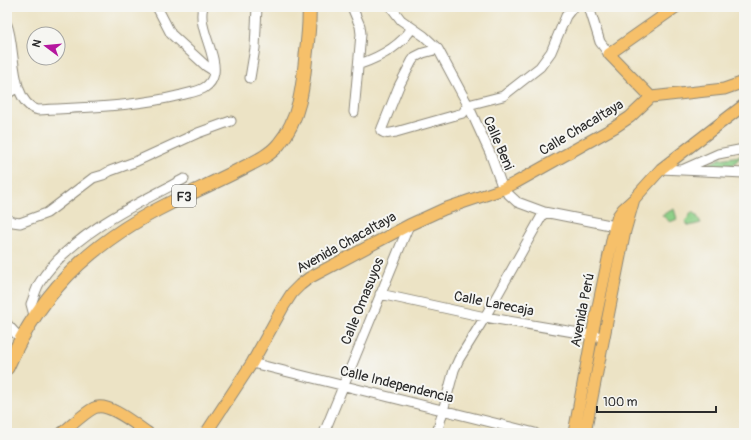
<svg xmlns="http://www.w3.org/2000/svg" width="751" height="440" font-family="Pangolin,sans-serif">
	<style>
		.green { fill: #8ed088; stroke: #5c7e5a }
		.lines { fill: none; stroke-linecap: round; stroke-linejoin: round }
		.minor-casing { stroke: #8c8778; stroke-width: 11 }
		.major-casing { stroke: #8c8778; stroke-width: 13 }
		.highway-casing { stroke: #8c8778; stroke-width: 15 }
		.minor { stroke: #fff; stroke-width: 9 }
		.major { stroke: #f6c06b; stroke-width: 11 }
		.highway { stroke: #f6c06b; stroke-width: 13 }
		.labels { text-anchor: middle; stroke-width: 4; stroke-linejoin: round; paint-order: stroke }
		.shield { fill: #f6f6f2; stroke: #686867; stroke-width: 1 }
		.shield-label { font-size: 13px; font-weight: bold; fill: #2b2b2b }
		.street-label { font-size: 14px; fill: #2b2b2b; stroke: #f6f6f2 }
	</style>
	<rect width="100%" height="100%" fill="#f6f6f2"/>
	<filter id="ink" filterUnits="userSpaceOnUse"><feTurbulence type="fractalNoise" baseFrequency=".025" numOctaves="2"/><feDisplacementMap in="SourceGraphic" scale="8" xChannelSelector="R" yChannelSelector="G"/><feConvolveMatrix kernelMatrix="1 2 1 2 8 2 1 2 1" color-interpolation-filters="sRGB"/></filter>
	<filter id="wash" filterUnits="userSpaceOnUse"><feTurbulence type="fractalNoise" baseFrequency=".012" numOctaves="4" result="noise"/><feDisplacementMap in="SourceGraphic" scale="16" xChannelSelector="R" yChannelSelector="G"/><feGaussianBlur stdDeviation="0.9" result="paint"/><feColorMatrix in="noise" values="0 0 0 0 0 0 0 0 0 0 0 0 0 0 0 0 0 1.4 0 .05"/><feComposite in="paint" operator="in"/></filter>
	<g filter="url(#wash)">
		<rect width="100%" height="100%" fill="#ece3c5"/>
		<!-- green -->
		<path class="green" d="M741,156L733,165L705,166L719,159Z
			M674,209L677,219L670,222L662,215Z
			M692,212L697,216L701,223L689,226L685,222Z"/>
	</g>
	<g filter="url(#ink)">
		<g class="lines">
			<defs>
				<path id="minor" d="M157,7L171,34L206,66L214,71
					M352,7L360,26L361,34L354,112
					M391,7L401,20L424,36L438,49L468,105L490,153L503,189L517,202L544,212L615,226L620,229
					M589,7L600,42L609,54
					M7,25C16,46 9,103 38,110C86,107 134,107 181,95C188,93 197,92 204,88C209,85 213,79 214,73C217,54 197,27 203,7
					M438,49L423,53L415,57L412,61L399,86L382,128L381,131C386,135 391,133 396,132L463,113L468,105L503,96L540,67L551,52L566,16L573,7
					M360,64C380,57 400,47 412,28
					M250,78L255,48L257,7
					M7,94L18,87
					M661,169L744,173
					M684,169L718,154L744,149
					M7,219L13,222L20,223L47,213L93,178L103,175L110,171L137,161L198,133L231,121
					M380,294L485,317L603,337
					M34,315L31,304C34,297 36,288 40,282C70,235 136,204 184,179
					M7,324L16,334L21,337
					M252,363L535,433
					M324,433L409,225
					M437,433L454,370L459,359L485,317L544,212"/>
				<path id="major" d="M651,97L609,54L676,7
					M62,433C71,426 84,413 94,408C108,401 136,425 148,433
					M206,433L252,363L283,307L292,293L300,285L309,278L409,225L444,209L503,189L515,183L615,127L630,117L651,97L724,89L744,82
					M574,433L592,335L615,226L618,216L623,209L634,199L661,169L744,105
					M585,433L625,231L634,199"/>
				<path id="highway" d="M7,368C44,283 102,234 185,196C206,186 226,177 247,166C259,160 271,154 279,144C300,119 303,86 306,55C308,39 310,23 309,7"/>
			</defs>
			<!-- minor casing -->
			<use href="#minor" class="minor-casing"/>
			<!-- major casing -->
			<use href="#major" class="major-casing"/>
			<!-- highway casing -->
			<use href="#highway" class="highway-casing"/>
			<!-- minor -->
			<use href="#minor" class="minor"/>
			<!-- major -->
			<use href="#major" class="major"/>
			<!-- highway -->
			<use href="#highway" class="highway"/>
		</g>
	</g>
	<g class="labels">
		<!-- shield labels -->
		<rect class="shield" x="172" y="185" width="24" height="22" rx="3"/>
		<g class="shield-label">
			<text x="184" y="201">F3</text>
		</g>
		<!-- street labels -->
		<g class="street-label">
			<text transform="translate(581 127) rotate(-31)" y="5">Calle Chacaltaya</text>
			<text transform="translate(499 143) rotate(67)" y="5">Calle Beni</text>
			<text transform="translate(346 242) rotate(-29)" y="5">Avenida Chacaltaya</text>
			<text transform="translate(362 301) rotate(-68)" y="5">Calle Omasuyos</text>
			<text transform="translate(494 303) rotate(11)" y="5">Calle Larecaja</text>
			<text transform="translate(582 310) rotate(-79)" y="5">Avenida Perú</text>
			<text transform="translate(397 384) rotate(14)" y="5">Calle Independencia</text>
		</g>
	</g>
	<!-- margin -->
	<rect width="751" height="440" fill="none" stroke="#f6f6f2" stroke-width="24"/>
	<!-- north arrow -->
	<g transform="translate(46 46) rotate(286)"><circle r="19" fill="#f6f6f2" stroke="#a5a5a2"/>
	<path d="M0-3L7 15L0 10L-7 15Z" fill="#b5179e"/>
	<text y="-6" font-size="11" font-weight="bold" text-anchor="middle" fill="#2b2b2b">N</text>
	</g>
	<!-- scale -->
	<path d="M597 406v6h119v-6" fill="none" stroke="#2b2b2b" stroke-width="2"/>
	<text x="603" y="406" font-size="12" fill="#2b2b2b" stroke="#f6f6f2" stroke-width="3" paint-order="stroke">100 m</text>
</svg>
